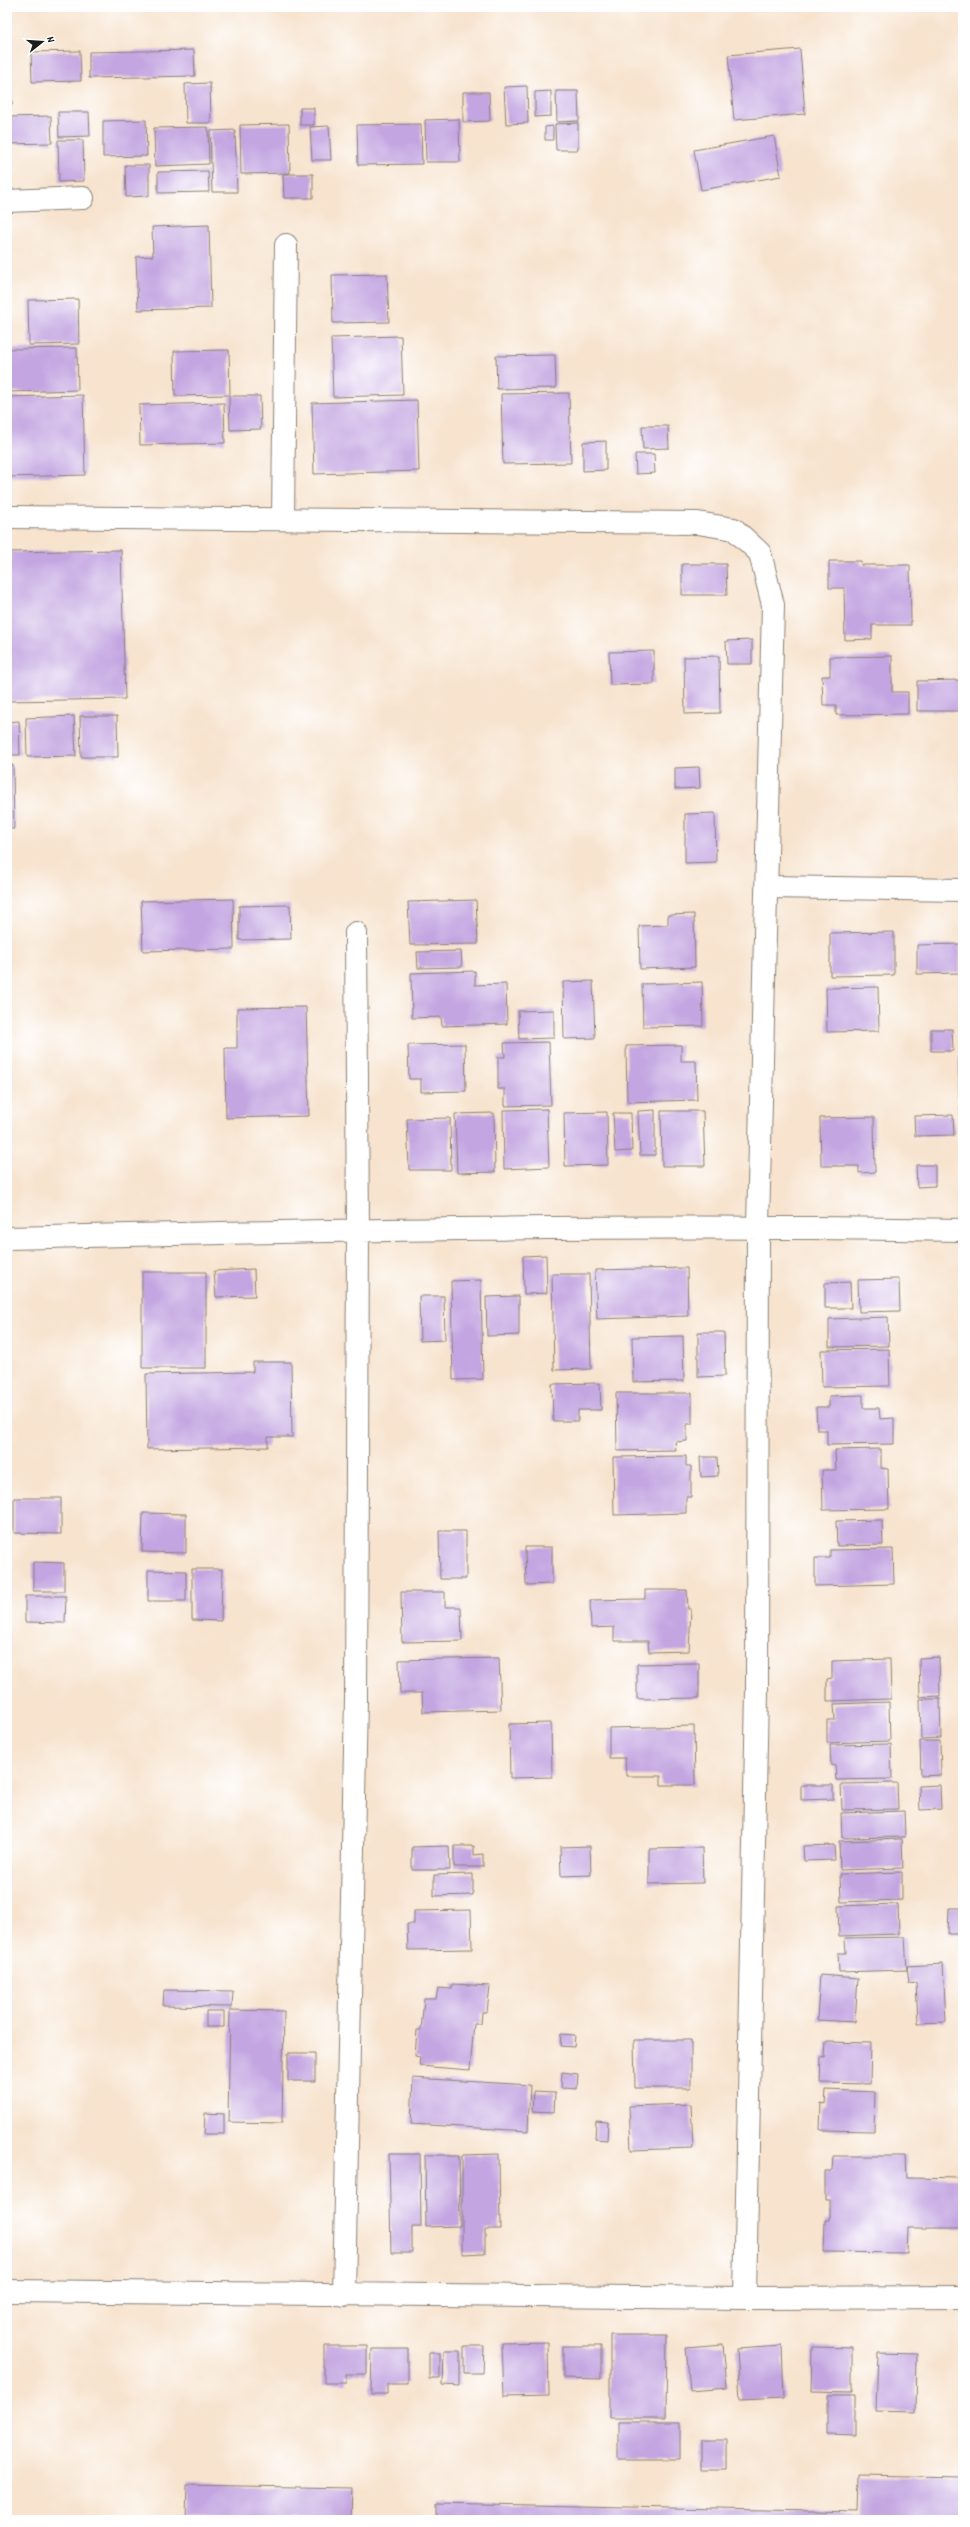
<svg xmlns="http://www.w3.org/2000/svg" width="970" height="2527" font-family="Dekko,sans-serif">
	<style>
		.building { fill: #c3a5e1 }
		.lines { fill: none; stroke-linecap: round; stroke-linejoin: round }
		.street-casing { stroke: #8a8075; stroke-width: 24 }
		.street { stroke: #fff; stroke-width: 22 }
	</style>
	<rect width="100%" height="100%" fill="#fff"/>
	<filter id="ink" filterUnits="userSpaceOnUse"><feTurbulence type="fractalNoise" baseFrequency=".025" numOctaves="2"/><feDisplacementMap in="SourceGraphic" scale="8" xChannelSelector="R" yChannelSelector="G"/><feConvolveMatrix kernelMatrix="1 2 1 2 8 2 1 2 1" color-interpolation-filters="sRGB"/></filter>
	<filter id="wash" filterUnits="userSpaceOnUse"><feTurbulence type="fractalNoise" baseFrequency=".012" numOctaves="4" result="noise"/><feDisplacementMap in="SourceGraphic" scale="16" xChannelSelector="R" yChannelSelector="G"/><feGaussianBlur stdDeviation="0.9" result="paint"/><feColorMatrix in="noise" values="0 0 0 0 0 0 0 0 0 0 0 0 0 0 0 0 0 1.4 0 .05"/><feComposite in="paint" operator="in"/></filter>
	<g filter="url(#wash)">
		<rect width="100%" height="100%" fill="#f7e3ce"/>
		<g id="blocks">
			<!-- building -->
			<path class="building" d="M800,49L805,114L734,120L728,55Z
				M194,50L195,76L89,78V52Z
				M80,51L81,81L32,82L31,52Z
				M7,53H10L12,105H7Z
				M210,83L211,123H186L185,84Z
				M527,86L528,123L506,124L504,87Z
				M551,91V116L535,117V92Z
				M556,91H578L579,121L557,122Z
				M463,92H489L490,121L463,122Z
				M300,108H314V125H300Z
				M58,112H89L90,136L59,137Z
				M51,116L52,143L7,144V117Z
				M459,119L460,162H426L425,120Z
				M146,120L147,156L103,157V121Z
				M578,123V150H556L555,124Z
				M289,124L290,173L241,174L240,125Z
				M421,124L422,164L358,165L357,125Z
				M329,126L331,160H312L310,127Z
				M553,126V140H545V127Z
				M208,127L209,164L155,166L154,128Z
				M235,130L237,192H212L210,131Z
				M774,136L781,176L701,190L694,150Z
				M58,140H83L84,181L59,182Z
				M125,165H149V196L126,197Z
				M208,171L209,192L158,193V172Z
				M283,174H313V198H284Z
				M209,225L211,308L138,310L136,257L153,256L152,227Z
				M387,274L389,322L333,323L332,275Z
				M78,299L79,344L29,345L28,300Z
				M401,336L403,395L333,397L331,338Z
				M77,348L78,390L7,392V349Z
				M229,350L230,395L175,396L174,351Z
				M555,355L556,388L497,389L496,356Z
				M569,393L571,463L503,464L501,394Z
				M83,395L85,475L7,477V397Z
				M229,396H260L261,429L230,430Z
				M417,400L419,471L314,474L312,403Z
				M224,403L225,443L140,445L139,405Z
				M642,426H668L669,448L643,449Z
				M606,441V470L583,471V442Z
				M635,454H654L655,473L636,474Z
				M121,550L125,699L7,701V552Z
				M829,561H861V565H910L911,625H872V639L845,640L844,588H829Z
				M682,564H726L727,595H682Z
				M752,640V664H727L726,641Z
				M654,651V684L610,685L609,652Z
				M719,656L720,713L685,714L684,657Z
				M892,656V692H908V714L836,715V705H823L822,676H830V657Z
				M960,680V711H917V681Z
				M74,716L76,756L27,757L26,718Z
				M80,716H117L118,757H81Z
				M19,721L20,755H7V722Z
				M13,765L14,829H7V766Z
				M699,767L700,788L675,789V768Z
				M715,813L716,862L685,863V814Z
				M233,899L234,949L143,951L141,901Z
				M476,900L478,944L410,945L408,902Z
				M290,905L291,939L239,940V906Z
				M694,914L695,967L640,969L639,926L668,925V915Z
				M894,932V975L830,976V933Z
				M960,944V973L917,974V945Z
				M461,951L462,967L418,968L417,952Z
				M475,971V985L506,984L507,1024L442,1026L441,1017L412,1018L411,973Z
				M593,981L595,1038L564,1039L563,982Z
				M702,982L703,1026L643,1027L642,984Z
				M878,987L879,1031L827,1032L826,988Z
				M306,1007L309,1116L226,1118L225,1048H237V1008Z
				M554,1010V1038L519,1039L518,1011Z
				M931,1029H952L953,1051H931Z
				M549,1042L551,1105L505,1106V1089H498V1057H505L504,1043Z
				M465,1044L466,1091L421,1092V1079H409L408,1045Z
				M681,1045V1061H696L697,1100L627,1102L626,1046Z
				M959,1055H963V1098H959Z
				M963,1105V1137H961L960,1106Z
				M547,1109L549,1167L504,1169L503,1110Z
				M655,1110V1155H640L638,1111Z
				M661,1111H703L705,1166H662Z
				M607,1112L608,1165L565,1166L564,1113Z
				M494,1113L495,1172L457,1173L455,1114Z
				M613,1113H631L632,1151L615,1152Z
				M953,1115L954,1135L915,1136L914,1116Z
				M874,1117L875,1172L859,1173V1166H821L820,1118Z
				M450,1118L451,1170H409L407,1119Z
				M916,1165H935V1186L917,1187Z
				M546,1255L547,1293L524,1294L523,1256Z
				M687,1268L688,1316L597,1319L595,1270Z
				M254,1269L255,1296L216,1297L214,1271Z
				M142,1272H206V1368H142Z
				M552,1274H589L591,1369L554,1370Z
				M899,1279L900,1311L859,1312L858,1280Z
				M481,1280L483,1379L453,1380L451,1281Z
				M850,1282L851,1308H825V1283Z
				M419,1296H444L445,1340L420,1341Z
				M519,1296V1335L487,1336L486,1297Z
				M888,1317L889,1346L829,1347V1319Z
				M698,1332H724L725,1376L698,1377Z
				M683,1336L684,1381L633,1382L632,1337Z
				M889,1349L890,1386L822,1387L821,1350Z
				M253,1362H291L292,1437H268V1447L147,1449L146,1374L253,1372Z
				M600,1383L601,1410H578V1421H553L552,1384Z
				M616,1393H692V1424H687V1441L675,1442L676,1450L617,1451Z
				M863,1395V1408H879L880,1419L894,1418V1444L827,1445V1430H817L816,1407H829V1396Z
				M881,1449V1468L888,1469L889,1509L823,1510L822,1470H836L835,1450Z
				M686,1456V1466H691V1497H686V1513L614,1515L613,1457Z
				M700,1457H717L718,1476L701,1477Z
				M14,1498H61V1534L14,1533Z
				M143,1513L186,1514V1553L142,1552Z
				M882,1520L883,1545L837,1546L836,1521Z
				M439,1531H466V1579H440Z
				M525,1547H552V1584L526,1585Z
				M893,1549L894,1584L815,1586V1558H830V1550Z
				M33,1562L64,1563V1591H33Z
				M192,1569H222L221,1621L192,1620Z
				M148,1570L186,1571V1601H148Z
				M645,1590H687L688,1609H691L689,1651L649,1652L648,1641H614V1627L591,1628L590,1600L645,1599Z
				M401,1592H445V1607H461L462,1641L402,1642Z
				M25,1596H66L65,1623L25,1622Z
				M939,1657L940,1696L920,1697L919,1658Z
				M499,1658L501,1710L423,1712L422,1693H400L399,1660Z
				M890,1659L891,1699L827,1701V1679L832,1678V1661Z
				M699,1663V1698L637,1699V1664Z
				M920,1699H940L941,1738L921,1739Z
				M889,1702L890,1741L827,1743V1720H835L834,1704Z
				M551,1723L552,1777L510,1778L509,1724Z
				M694,1726L695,1785H661V1776H626L625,1758H609V1728Z
				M920,1741H940L941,1775L921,1776Z
				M891,1744L892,1779L836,1780L835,1765L831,1766L830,1745Z
				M897,1783L898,1809L842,1810L841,1784Z
				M801,1785H833V1799L801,1800Z
				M940,1785L941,1809L920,1810L919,1786Z
				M904,1811L905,1837L842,1838L841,1813Z
				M902,1839L903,1868L840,1870L839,1841Z
				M834,1845L835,1860L804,1861L803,1846Z
				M449,1846L450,1870H412V1847Z
				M454,1846H474V1855L483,1854V1867H454Z
				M590,1846L591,1875L561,1876L560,1847Z
				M702,1848L703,1883L649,1884V1849Z
				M902,1872V1900L841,1902L840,1874Z
				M473,1874V1895L434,1896V1875Z
				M898,1904L899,1934L839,1936L838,1906Z
				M949,1908H963V1934H948Z
				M471,1910L472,1949L408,1950L407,1924H414V1911Z
				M905,1937L907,1970L839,1972L838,1953H846L845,1938Z
				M943,1964L946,2022L918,2023L916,1982L909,1983L907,1966Z
				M820,1975L858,1978L855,2022L817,2020Z
				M452,1984L490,1986L487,2012H482L481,2024H474L470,2070L419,2066L420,2057L415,2056L417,2030H421L424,1999H436L438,1988L452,1989Z
				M164,1990L233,1991L232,2007L163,2006Z
				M230,2010L284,2011L282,2123L228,2122Z
				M206,2011H224V2027H206Z
				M561,2034L575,2035L574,2047L560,2046Z
				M634,2040H691V2088H635Z
				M826,2042L871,2043L870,2084L820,2083L821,2057L825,2058Z
				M288,2053H315V2081H288Z
				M562,2072L578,2074L577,2089L561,2088Z
				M413,2078L530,2085L528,2131L411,2124Z
				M826,2090L875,2092L874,2131L820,2130L821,2104L825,2105Z
				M533,2092L555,2093L554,2112L532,2111Z
				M691,2104L693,2148L631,2150L629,2106Z
				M205,2113L224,2114V2134H204Z
				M596,2121L608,2122L607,2140L595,2139Z
				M389,2154H420L421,2227H412V2253H391Z
				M499,2154L500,2229H485V2253L462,2254V2155Z
				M425,2155H459L460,2226L426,2227Z
				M833,2156H905L906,2178L963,2179V2228H908L907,2253L824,2252L825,2220H829V2200H825V2171H832Z
				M610,2335H667L666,2418H610Z
				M548,2342L549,2395L504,2396L502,2343Z
				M723,2344L727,2388L690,2391L686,2347Z
				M324,2346H367V2374H346V2383H324Z
				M464,2346H484L483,2373H464Z
				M563,2346H601V2379L563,2378Z
				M782,2346L784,2398L740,2400L737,2349Z
				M812,2347L852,2348V2392L811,2391Z
				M372,2349H408V2384H387V2394H371Z
				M444,2351H460V2386L443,2385Z
				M429,2353H440V2378H429Z
				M878,2353L917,2354L916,2412L876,2411Z
				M828,2395H855V2435L828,2434Z
				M618,2422H680V2459H618Z
				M701,2440H727V2469H701Z
				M859,2475L963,2477V2520H438V2503L858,2512Z
				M187,2485L352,2488L351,2520H186Z"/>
		</g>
	</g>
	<g filter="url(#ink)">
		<use href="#blocks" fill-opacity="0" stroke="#8a8075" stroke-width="1"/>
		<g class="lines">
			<defs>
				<path id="street" d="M7,201L83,198
					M7,517L698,523L734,529L760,553L773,605L758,1226L757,1692L745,2298
					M283,519L286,245
					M768,887L963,890
					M7,1238C326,1230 644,1224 963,1230
					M7,2291L745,2298L963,2297
					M344,2295L356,1699L358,1230L356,933"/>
			</defs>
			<!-- street casing -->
			<use href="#street" class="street-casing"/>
			<!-- street -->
			<use href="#street" class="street"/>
		</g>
	</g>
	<!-- margin -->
	<rect width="970" height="2527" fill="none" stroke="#fff" stroke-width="24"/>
	<!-- north arrow -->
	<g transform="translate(42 42) rotate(73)" stroke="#ffffff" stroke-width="3" paint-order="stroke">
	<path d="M0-3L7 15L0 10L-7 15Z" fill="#1c1c1c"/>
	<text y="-6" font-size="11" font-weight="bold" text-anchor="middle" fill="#1c1c1c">N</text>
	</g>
</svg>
